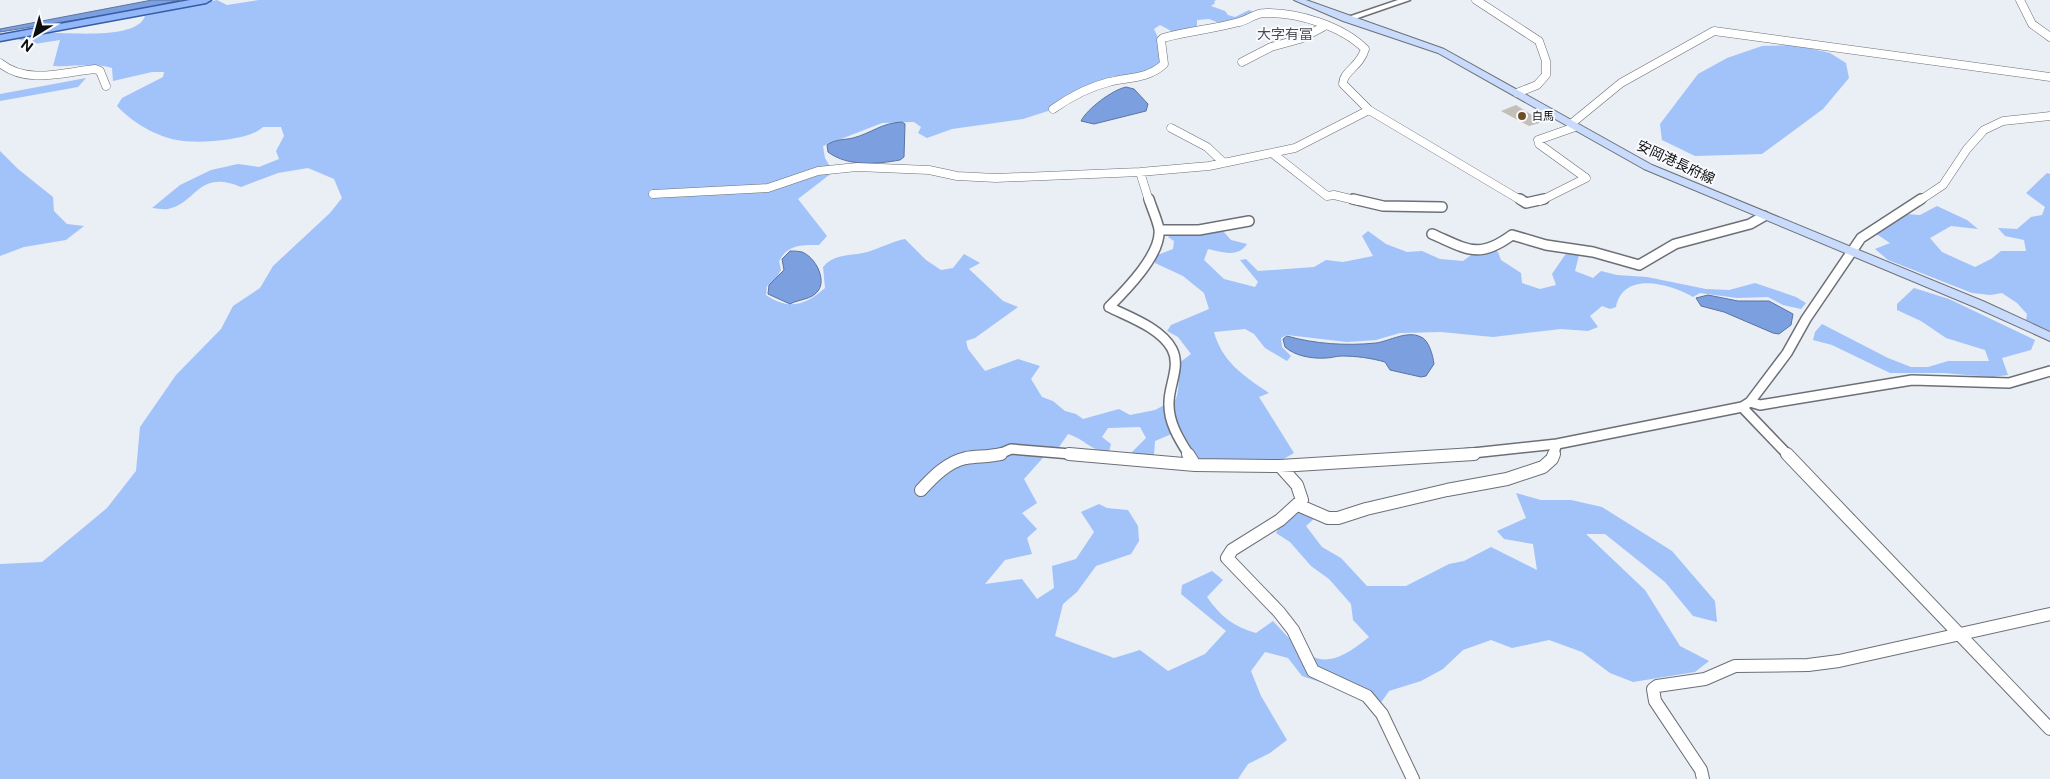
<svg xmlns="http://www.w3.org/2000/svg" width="2050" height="779" font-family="'Public Sans','Noto Sans JP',sans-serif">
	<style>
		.green { fill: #a2c2fa }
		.water { fill: #7b9fdf; stroke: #5a74a1 }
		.building { fill: #c3beb8 }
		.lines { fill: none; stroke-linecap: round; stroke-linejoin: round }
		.minor-far2-casing { stroke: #6c7076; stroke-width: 9 }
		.minor-far1-casing { stroke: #6c7076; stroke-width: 12 }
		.minor-casing { stroke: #6c7076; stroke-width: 14 }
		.tertiary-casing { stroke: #6c7076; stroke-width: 3 }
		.secondary-casing { stroke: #6c7076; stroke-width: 2 }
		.primary-casing { stroke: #355da5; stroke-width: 3 }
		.minor-far2 { stroke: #fff; stroke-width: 8 }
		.minor-far1 { stroke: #fff; stroke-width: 9 }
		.minor { stroke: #fff; stroke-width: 12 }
		.tertiary { fill: #fff; fill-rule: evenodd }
		.secondary { fill: #c9dbfc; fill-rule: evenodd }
		.primary { fill: #93b7f9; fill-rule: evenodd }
		.poi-dot { fill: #6f4e25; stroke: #fafbfe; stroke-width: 2 }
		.labels { text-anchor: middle; stroke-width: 4; stroke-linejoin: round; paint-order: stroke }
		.far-poi-label { font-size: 11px; fill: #0d0e10; stroke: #fafbfe; text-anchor: start }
		.far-quarter-label { font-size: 14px; fill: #484b51; stroke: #fafbfe }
		.street-label { font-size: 14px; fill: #0d0e10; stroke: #fafbfe }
	</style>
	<rect width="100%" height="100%" fill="#eaeef5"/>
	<!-- green -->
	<path class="green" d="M217,0L227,5L259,0H1217L1214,1L1215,3L1211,6L1225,11L1228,15L1235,17L1249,10L1255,13L1222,24L1209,19L1197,20V28L1175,33L1160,25L1154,29L1160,42L1161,64L1148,72L1134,77L1113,76L1067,96L1048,111L1023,119L952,129L927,138L918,133L921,127L914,122L882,123L823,146L825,158L833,172L798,199L827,236L819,245C802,245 788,244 779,261L781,270L777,277L767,286L766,295C789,311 806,305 825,288L823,267C834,254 847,256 863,253C877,250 890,242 905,239L926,260L941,270L953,268L964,254L980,263L969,269L1003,301L1018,307L975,338L966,341L968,349L985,371L1018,359L1040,366L1031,379L1042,397L1053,401L1065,411L1076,414L1083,419L1119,409L1130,415L1155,410L1176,399C1180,387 1178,376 1179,363L1191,354L1178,337L1167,331L1171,325L1209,309L1204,293L1183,276L1155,263V256L1173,249L1174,241L1168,237L1176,232L1223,231L1231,240L1247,244C1238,258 1222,252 1208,249L1204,260L1224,279L1255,287L1258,282L1240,260L1246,259L1258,271L1314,267L1326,260L1343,262L1373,256L1362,236L1368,231L1386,244L1407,252L1422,251L1440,259L1463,261L1471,255L1469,252L1471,249L1485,243L1498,252L1501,260L1521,273L1522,283L1540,289L1556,285L1552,274L1567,252L1579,255L1575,271L1593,278L1601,271L1617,275L1647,277L1706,289L1729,290L1755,283L1796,297L1806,303L1801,309L1783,305L1768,297L1737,298L1700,293L1693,297C1669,283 1623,271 1616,307L1610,309L1602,306L1590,316L1598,327L1588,331L1561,329L1493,337L1441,332L1400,333L1376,340L1347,342L1287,335L1281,338L1282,347L1291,356L1287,361L1265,348L1254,334L1245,329L1214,332C1222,362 1244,376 1269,393L1259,397L1294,453L1280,461L1199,460L1181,430L1155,441L1154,455H1129L1146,438L1140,427L1108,428L1102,437L1111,444L1109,452C1088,450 1087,440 1068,434L1059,447L1049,451L1024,479L1037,503L1022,513L1037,529L1027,538L1032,554L1005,560L985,584L1022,579L1037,599L1054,588L1052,566L1076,559L1094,532L1081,512L1099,504L1107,508L1128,510L1138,526L1139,541L1131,554L1096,566L1077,592L1063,604L1055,636L1114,658L1140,650L1168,671L1205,654L1226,631L1181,594L1182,585L1212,571L1223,580L1207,597C1220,616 1234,627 1256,633L1273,621C1309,660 1322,676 1369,637L1353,620L1351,604L1329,579L1311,566L1290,542L1276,533L1280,526L1298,508L1316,517L1306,526L1322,547L1341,558L1367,586H1406L1449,564L1464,561L1491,547L1537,570L1533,544L1504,539L1497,531L1526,518L1516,493L1541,500H1571L1602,507L1672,551L1715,601L1717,622L1693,616L1665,582L1605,534H1586L1645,590L1680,646L1709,661L1695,672L1633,682L1610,673L1582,652L1549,640L1512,648L1491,640L1463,650L1443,669L1421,681L1389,691L1380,704L1360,686L1323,683L1302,676L1288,658L1265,652L1251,671L1261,696L1287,740L1270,753L1248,764L1238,779H0V564L42,562L107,508L136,471L140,427L176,375L221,329L233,306L260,288L273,266L330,213L342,198L334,179L308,168L278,173L241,187C198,169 197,203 168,209C163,210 157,208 152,208L180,185L211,170L238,164L259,167L279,159L276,151L284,136L281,127H263C249,141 197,144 177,140C155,136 132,122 117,106L122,98L163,77L164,72H152L113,81L112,68C93,62 73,67 53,66L60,40L34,44L14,38C22,36 30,34 37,33C61,31 136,42 145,16Z
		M1795,45L1830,53L1846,63L1849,78L1823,109L1762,154L1695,156L1662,140L1660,124L1698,74L1727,58L1762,46Z
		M86,78L78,87L0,101V94Z
		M0,151L18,169L53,197L54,211L67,224L84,226L66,240L24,247L0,256Z
		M2047,173L2050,174V331L2026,320L2027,314L2017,303L2002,293L1990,295L1972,293L1888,260L1875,249L1890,243L1875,233L1905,214L1920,215L1937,206L1967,220L1978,229L1951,226L1930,238L1942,252L1975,267L1991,259L2001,251H2026L2024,240L2005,236L1998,228L2017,229L2031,217L2042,215L2045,207L2026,193Z
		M1914,288L1949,299L2035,340L2031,350L2002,358L2008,375L1992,377L1943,373H1890L1832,345L1813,340L1815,332L1822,324L1888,358L1911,367H1928L1948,361H1989L1985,350L1946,338L1921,321L1897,310V304Z"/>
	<!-- water -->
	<path class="water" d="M152,0H180L143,9L0,32V29Z
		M1126,87L1134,89L1148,104L1146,111L1094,124L1081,121C1087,109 1112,90 1126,87Z
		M902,122L905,124L904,157L900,160C877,164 848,167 828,152L827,145C835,139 844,140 853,138C872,133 881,123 902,122Z
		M790,251C793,251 798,251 802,252C815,257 827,279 818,291C811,300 799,299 790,304L768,294L769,285L784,270L782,259Z
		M1708,295L1738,301H1769L1793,314L1791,325L1779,334L1773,333L1724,312L1701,306L1696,298Z
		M1287,336C1315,344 1346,346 1376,343C1390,341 1407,330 1421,337C1429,340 1433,356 1434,364L1426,376L1421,377L1390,370L1385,362C1371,358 1356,356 1342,356C1336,356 1331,358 1326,358C1312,359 1295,356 1285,347L1283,339Z"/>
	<!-- building -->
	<path class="building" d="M1516,105L1543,122L1529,126L1501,111Z"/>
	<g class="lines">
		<defs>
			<path id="minor-far2" d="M1476,0L1539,41L1546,61V75L1537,85L1517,93
				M2020,0L2032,24L2050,37
				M1242,62L1271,47L1300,39L1323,27
				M0,63C27,85 64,72 95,69L100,71L106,86
				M1053,109C1070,97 1089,87 1109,82C1129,77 1148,79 1164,64L1161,40L1163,38C1188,31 1214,29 1239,22C1248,20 1255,13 1265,13C1297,12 1342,26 1365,49C1360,67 1343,71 1343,84L1369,110L1522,201
				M1571,124L1621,83L1714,31L2050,77
				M1171,128L1207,147L1224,163
				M1272,153L1327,196L1334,195L1359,201
				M1140,172L1149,201
				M653,194L768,188L818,171L857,167L929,170L957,176L996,178L1140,172L1209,166L1295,148L1369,110
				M1540,201L1586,178L1539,144L1538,140L1575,127
				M1919,201L1943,185L1967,149L1984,130L2003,121L2050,116"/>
			<path id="minor-far1" d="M1149,199C1152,209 1157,219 1159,229C1162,254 1125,291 1109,307C1129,317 1161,328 1172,349C1181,366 1169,385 1169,402C1168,422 1179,439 1189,455
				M1353,199L1383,206L1442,207
				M1520,199L1526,203L1544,199
				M1159,230H1199L1249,221
				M1432,234C1467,249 1478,260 1512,235L1546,245L1593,252L1639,265L1675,244L1750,224L1764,216
				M1750,402L1760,405L1912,380L2009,383L2050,371
				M1742,407L1788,455
				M997,455L1011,449L1083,455
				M1454,455L1557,444L1742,407L1750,402L1787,353L1806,319L1861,238L1921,199
				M1553,455L1557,444"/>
			<path id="minor" d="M1069,454L1195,465L1280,466L1474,454
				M1188,454L1195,465
				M1787,454L2050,729
				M1280,466L1297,485L1302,500L1280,520L1232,550L1227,558L1279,612L1293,630L1313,671L1367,696L1382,714L1413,779
				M921,490C933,477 947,462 966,458C977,456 989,457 1001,454
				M1298,505L1328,518H1338L1366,509L1447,490L1507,479L1543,467L1552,459L1554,454
				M1703,779L1701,770L1655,701L1653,689L1657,686L1705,679L1735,666L1808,665L1839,661L2050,614"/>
			<path id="tertiary" d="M1398,0H1410L1349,21L1342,19Z"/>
			<path id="secondary" d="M1294,0H1306L1444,49L1652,165L1985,302L2050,332V341L1977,308L1644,169L1438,53L1343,21Z"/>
			<path id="primary" d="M190,0H211L206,3L0,41V35Z"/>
		</defs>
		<!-- minor-far2 casing -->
		<use href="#minor-far2" class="minor-far2-casing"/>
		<!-- minor-far1 casing -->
		<use href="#minor-far1" class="minor-far1-casing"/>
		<!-- minor casing -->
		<use href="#minor" class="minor-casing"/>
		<!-- tertiary casing -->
		<use href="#tertiary" class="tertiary-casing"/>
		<!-- secondary casing -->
		<use href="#secondary" class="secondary-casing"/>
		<!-- primary casing -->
		<use href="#primary" class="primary-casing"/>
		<!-- minor-far2 -->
		<use href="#minor-far2" class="minor-far2"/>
		<!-- minor-far1 -->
		<use href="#minor-far1" class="minor-far1"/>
		<!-- minor -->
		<use href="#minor" class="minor"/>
		<!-- tertiary -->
		<use href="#tertiary" class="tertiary"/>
		<!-- secondary -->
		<use href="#secondary" class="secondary"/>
		<!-- primary -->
		<use href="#primary" class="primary"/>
	</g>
	<!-- markers -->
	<circle class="poi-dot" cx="1522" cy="116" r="5"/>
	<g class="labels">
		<!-- far-poi labels -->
		<g class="far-poi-label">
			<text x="1532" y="120">白馬</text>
		</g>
		<!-- far-quarter labels -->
		<g class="far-quarter-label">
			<text x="1285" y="39">大字有冨</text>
		</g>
		<!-- street labels -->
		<g class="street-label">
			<text transform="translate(1676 162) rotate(25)" y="5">安岡港長府線</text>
		</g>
	</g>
	<!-- north arrow -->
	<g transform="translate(35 35) rotate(217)" stroke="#fafbfe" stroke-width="4" paint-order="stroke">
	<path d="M0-4L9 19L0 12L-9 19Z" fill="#0d0e10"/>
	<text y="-8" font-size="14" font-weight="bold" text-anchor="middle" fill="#0d0e10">N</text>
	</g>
</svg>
